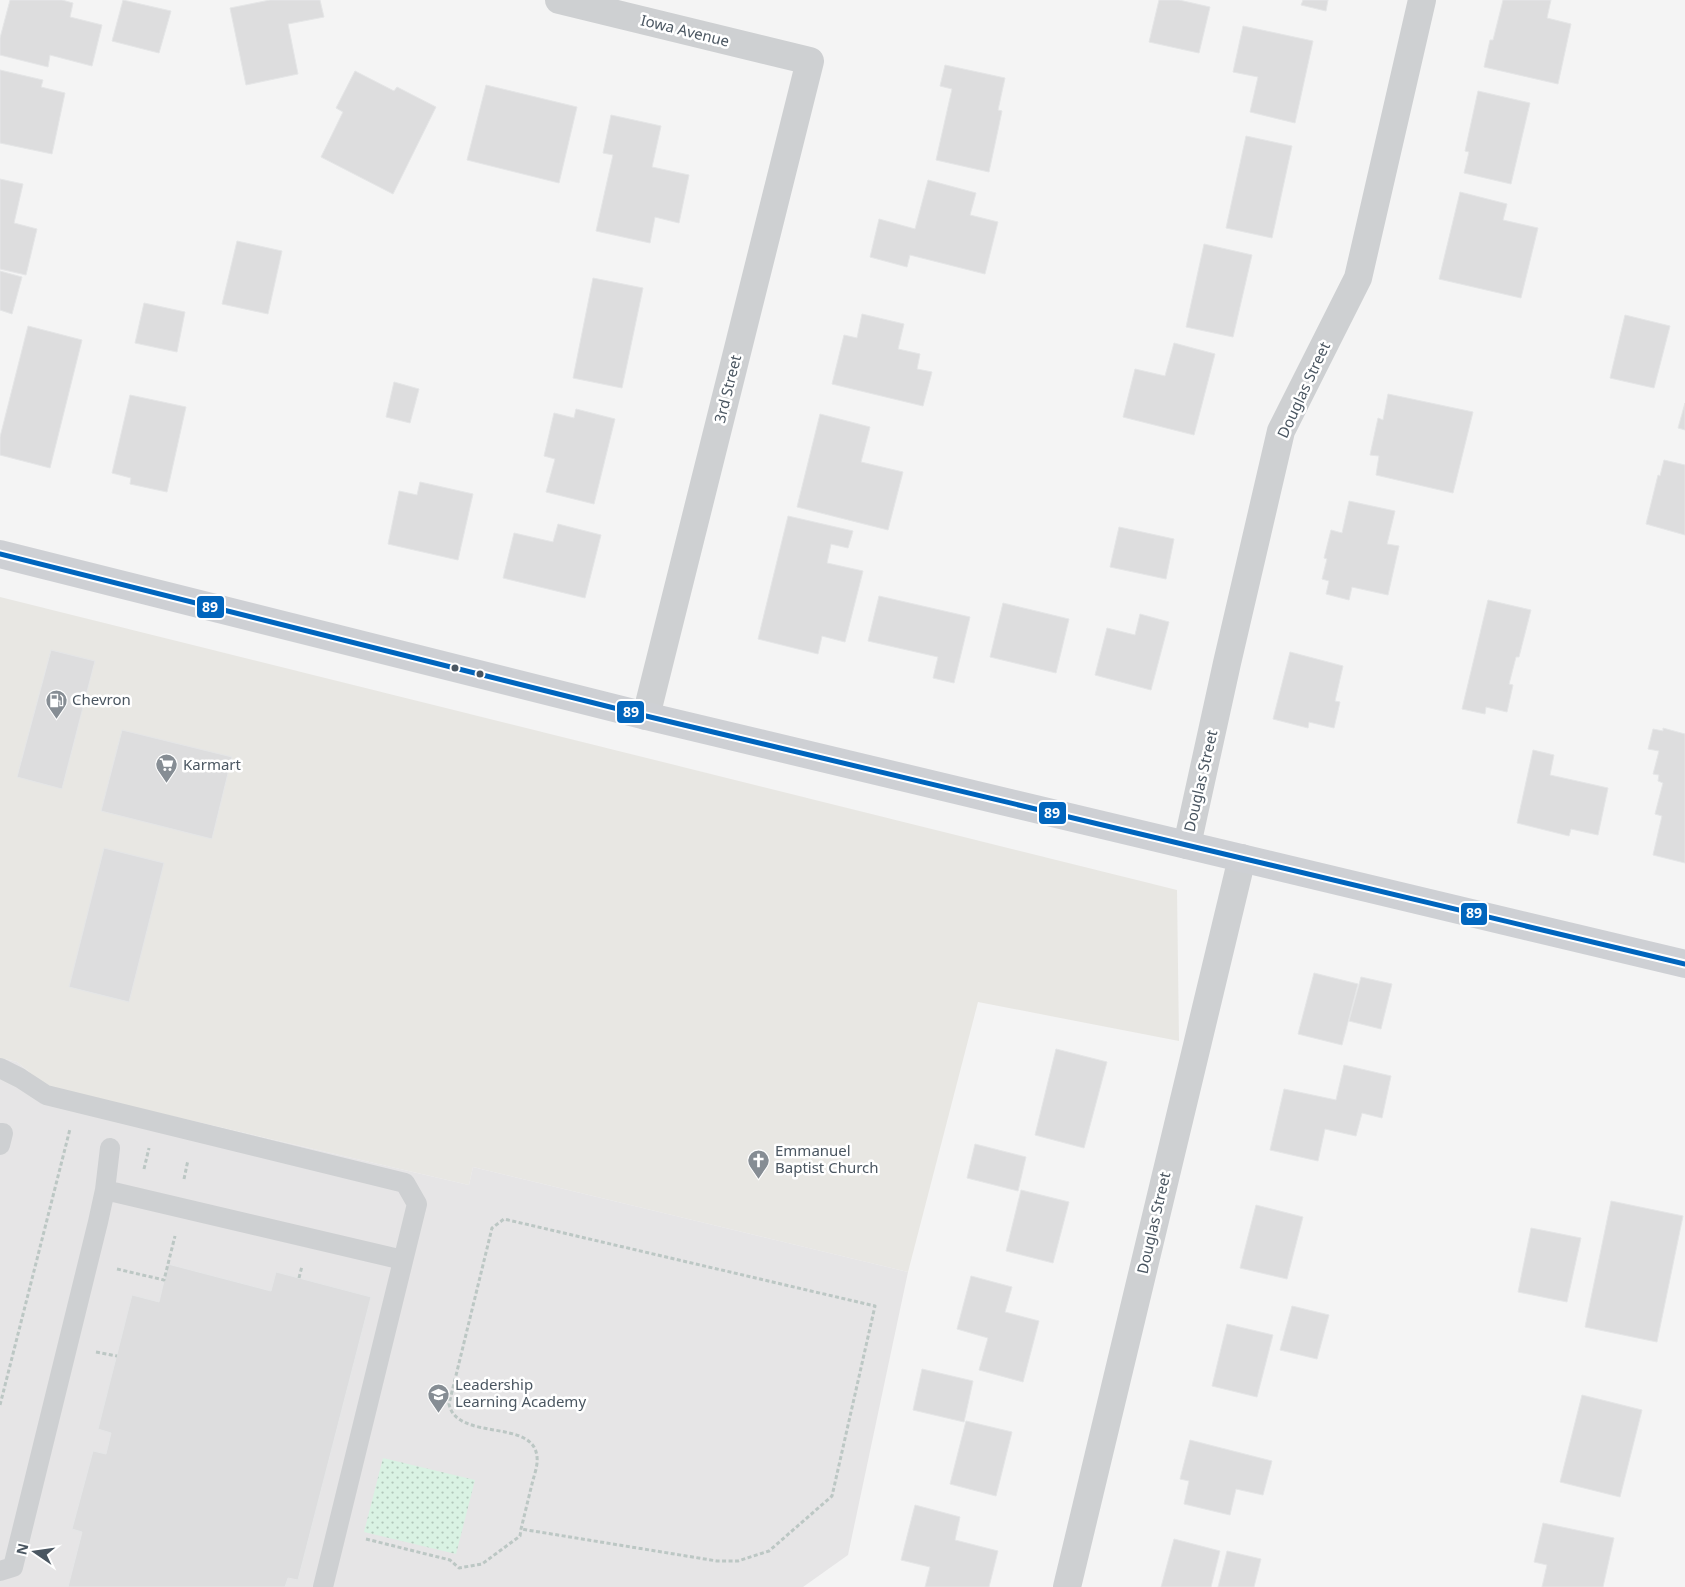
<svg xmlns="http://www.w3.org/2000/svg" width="1685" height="1587" font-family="'Noto Sans',sans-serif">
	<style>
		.commercial { fill: #e8e7e3 }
		.education { fill: #e6e5e6 }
		.park { fill: url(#park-dots) }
		.building { fill: #ddddde; stroke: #e5e6e7 }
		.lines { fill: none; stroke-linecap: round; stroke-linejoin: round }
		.path { stroke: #bcc7c4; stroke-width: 3; stroke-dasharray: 4 2.5; stroke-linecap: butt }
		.service { stroke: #ced0d2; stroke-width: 20 }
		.minor { stroke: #ced0d2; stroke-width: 28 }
		.secondary { stroke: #ced0d4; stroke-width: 28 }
		.bus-1-casing { stroke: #fff; stroke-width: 9 }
		.bus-1 { stroke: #0065bd; stroke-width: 5 }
		.bus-dot { fill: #4a5661; stroke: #fff; stroke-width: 2 }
		.labels { text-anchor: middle; stroke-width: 5; stroke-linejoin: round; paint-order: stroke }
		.street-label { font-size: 15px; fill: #4a5661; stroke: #fff }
		.poi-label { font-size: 15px; fill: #4a5661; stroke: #fff; text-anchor: start }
		.line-badge { stroke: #fff; stroke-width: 2 }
		.badge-label { font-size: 14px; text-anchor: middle; font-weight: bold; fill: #fff }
	</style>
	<defs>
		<pattern id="park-dots" width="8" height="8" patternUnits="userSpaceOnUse" patternTransform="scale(1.25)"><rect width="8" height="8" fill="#d9f2e3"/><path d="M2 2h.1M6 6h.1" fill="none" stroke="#b2c7bb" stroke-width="1.8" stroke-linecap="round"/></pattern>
	</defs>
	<rect width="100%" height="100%" fill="#f4f4f4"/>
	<!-- commercial -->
	<path class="commercial" d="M0,597L1177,890L1179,1041L978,1002L908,1272L473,1167L469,1185L55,1089L35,1077L17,1062L0,1058Z"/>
	<!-- education -->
	<path class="education" d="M0,1058L17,1062L35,1077L55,1089L469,1185L473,1167L908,1272L848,1555L803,1587H0Z"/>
	<!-- park -->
	<path class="park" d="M383,1458L475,1480L456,1554L364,1532Z"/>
	<!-- building -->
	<path class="building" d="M10,0H62L73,3L70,17L102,25L92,66L50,55L48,67L0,55V38Z
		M123,0L171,11L159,53L112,41Z
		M270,0H320L324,17L288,24L298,74L246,85L230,8Z
		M1159,0H1179L1210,7L1199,53L1149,42Z
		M1303,0H1328L1326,11L1301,5Z
		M1503,0H1551L1547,18L1571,24L1558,84L1484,67L1490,40H1493Z
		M1243,26L1313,41L1295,123L1250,112L1258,77L1233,72Z
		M945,65L1005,78L998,110L1002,111L989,172L936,160L952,89L940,86Z
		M0,70L43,80L41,87L65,93L52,154L0,143Z
		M355,71L394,91L397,87L436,107L393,194L321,157L343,112L336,108Z
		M486,85L577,107L559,183L467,160Z
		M1478,91L1530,103L1511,184L1464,173L1469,152L1465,151Z
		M611,115L661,126L652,167L689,175L679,223L655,217L650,243L596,231L613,155L603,153Z
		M1246,136L1292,146L1272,238L1226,228Z
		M0,179L23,184L14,223L37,229L26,275L0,269Z
		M928,180L976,193L970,215L998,222L985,274L910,255L907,267L870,257L879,219L915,229Z
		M1460,192L1507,204L1503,220L1538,228L1521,298L1439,279Z
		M237,241L282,251L268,314L222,304Z
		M1204,244L1252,255L1233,337L1186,327Z
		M0,271L22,277L12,314L0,310Z
		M593,278L643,288L622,388L573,378Z
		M144,303L185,312L177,352L135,343Z
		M862,314L904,324L898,349L920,354L917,369L932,372L923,406L832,384L844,335L857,338Z
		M1625,315L1670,326L1654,388L1610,378Z
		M28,326L82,340L50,468L0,455V437Z
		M1174,343L1215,354L1194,435L1123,417L1135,369L1165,376Z
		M394,382L419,389L410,423L386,417Z
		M1388,394L1473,412L1453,493L1376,475L1379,456L1370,455L1378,418L1383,420Z
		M130,395L186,407L167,492L130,484L131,478L112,473Z
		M1685,403V430L1678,428Z
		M576,409L615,419L594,504L546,492L555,459L544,456L554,413L574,418Z
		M820,414L870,427L861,462L903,472L888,530L797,507Z
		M1664,460L1685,465V535L1646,524L1658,475L1660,476Z
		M420,482L473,494L458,560L388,544L399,491L417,495Z
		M1349,501L1395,511L1387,544L1399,546L1388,595L1352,587L1349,600L1326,594L1329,581L1322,579L1327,559L1324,558L1331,530L1342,533Z
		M788,516L853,531L848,548L831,544L827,563L863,571L845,642L822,636L818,654L758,639Z
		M558,524L601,535L585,598L503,578L514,533L553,542Z
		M1119,527L1174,539L1166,579L1110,567Z
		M879,596L970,617L954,683L933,678L938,657L868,641Z
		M1488,600L1531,610L1519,657H1516L1509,684L1513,685L1507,712L1486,707L1485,714L1462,709Z
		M1003,603L1069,619L1056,673L990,657Z
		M1140,614L1169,622L1151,690L1095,675L1107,628L1135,635Z
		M51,650L95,661L62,789L17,777Z
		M1290,652L1343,666L1335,701L1340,702L1334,728L1309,722L1308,728L1273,719Z
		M1663,728L1685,734V863L1653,855L1662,816L1655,814L1663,783L1658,781L1659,775L1653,774L1659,751L1648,749L1653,729L1663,731Z
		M122,730L232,757L212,839L101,811Z
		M1533,750L1554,755L1550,775L1608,788L1598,835L1571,829L1569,836L1517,823Z
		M104,848L164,863L129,1002L69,987Z
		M1314,973L1358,984L1342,1045L1298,1034Z
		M1361,977L1392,984L1381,1029L1349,1021Z
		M1056,1049L1107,1062L1084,1148L1035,1135Z
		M1344,1065L1391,1076L1382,1118L1362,1113L1356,1136L1325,1129L1318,1161L1270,1150L1284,1089L1336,1100Z
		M975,1144L1026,1157L1018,1191L967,1178Z
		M1021,1190L1069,1202L1053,1263L1006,1251Z
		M1611,1201L1683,1216L1657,1342L1585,1327Z
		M1256,1205L1303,1217L1287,1279L1240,1268Z
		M1531,1228L1581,1238L1567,1302L1518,1292Z
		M168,1264L271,1291L276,1272L371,1297L298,1580L288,1578L285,1587H68L82,1532L72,1529L93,1451L106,1454L111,1433L98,1429L132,1295L159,1302Z
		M971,1276L1012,1287L1005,1312L1039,1321L1023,1382L979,1370L988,1338L957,1329Z
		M1292,1306L1329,1315L1317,1359L1280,1350Z
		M1227,1324L1273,1335L1257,1397L1212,1386Z
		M922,1369L973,1381L964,1422L913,1410Z
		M1582,1395L1642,1410L1620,1497L1560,1482Z
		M966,1421L1012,1432L996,1496L950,1484Z
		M1190,1440L1272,1461L1263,1495L1236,1489L1230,1515L1184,1504L1189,1481L1180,1479Z
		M915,1505L960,1517L955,1540L998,1551L989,1587H925L930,1567L901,1560Z
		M1543,1523L1614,1538L1603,1587H1542L1547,1565L1534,1562Z
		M1174,1539L1220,1551L1211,1587H1161Z
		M1227,1551L1261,1559L1254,1587H1218Z"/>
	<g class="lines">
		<!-- path -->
		<path class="path" d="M144,1169L149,1148
			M184,1179L188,1160
			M117,1269L164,1280L175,1236
			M299,1278L302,1266
			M96,1352L117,1356
			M0,1405L70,1129
			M366,1539L450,1560L459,1568L482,1564L520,1536L521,1529C525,1513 529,1496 533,1480C535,1473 538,1464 537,1457C534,1418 457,1442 449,1404L492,1228L504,1219L875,1306L832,1496L769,1551L738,1561H717L521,1529"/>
		<!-- service -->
		<path class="service" d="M0,1068L20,1078L46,1095L405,1183L417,1204L323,1587
			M0,1133H3L0,1145
			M105,1190L403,1260
			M0,1571L13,1567L98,1222L105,1190L110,1148"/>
		<!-- minor -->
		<path class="minor" d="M559,0L810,61L646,716
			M1187,845L1227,663L1281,431L1358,278L1422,0
			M1067,1587L1242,858"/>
		<!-- secondary -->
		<path class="secondary" d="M0,554L646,716L1685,964"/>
		<defs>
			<path id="bus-1" d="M0,554L646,716L1685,964"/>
		</defs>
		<!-- bus-1 casing -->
		<use href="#bus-1" class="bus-1-casing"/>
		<!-- bus-1 -->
		<use href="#bus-1" class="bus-1"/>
	</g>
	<!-- icons -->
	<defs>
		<symbol id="fuel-pin" viewBox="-11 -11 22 30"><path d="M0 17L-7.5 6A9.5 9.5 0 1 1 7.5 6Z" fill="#868d94" stroke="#fff"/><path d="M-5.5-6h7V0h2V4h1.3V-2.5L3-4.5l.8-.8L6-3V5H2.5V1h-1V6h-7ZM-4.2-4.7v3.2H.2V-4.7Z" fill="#fff"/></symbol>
		<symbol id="supermarket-pin" viewBox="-11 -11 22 30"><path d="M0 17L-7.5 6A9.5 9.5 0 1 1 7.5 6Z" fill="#868d94" stroke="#fff"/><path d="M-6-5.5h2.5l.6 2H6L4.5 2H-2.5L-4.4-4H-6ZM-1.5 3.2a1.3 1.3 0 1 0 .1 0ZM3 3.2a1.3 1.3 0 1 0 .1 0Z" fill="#fff"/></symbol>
		<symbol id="church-pin" viewBox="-11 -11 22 30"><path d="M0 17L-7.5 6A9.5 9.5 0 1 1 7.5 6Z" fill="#868d94" stroke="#fff"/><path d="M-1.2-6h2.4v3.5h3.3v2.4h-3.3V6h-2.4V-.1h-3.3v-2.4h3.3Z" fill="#fff"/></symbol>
		<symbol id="school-pin" viewBox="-11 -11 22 30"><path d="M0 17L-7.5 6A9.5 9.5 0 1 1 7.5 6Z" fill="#868d94" stroke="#fff"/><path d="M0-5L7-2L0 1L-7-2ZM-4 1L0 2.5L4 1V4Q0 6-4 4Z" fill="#fff"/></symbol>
	</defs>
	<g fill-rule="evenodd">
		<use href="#fuel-pin" x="44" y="688" width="25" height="34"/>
		<use href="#supermarket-pin" x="154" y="752" width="25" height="34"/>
		<use href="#church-pin" x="746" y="1148" width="25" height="34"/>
		<use href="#school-pin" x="426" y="1382" width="25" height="34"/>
	</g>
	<!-- markers -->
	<g class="bus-dot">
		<circle cx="455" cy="668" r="4.5"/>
		<circle cx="480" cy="674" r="4.5"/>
	</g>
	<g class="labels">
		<!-- street labels -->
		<g class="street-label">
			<text transform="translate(685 31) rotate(14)" y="5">Iowa Avenue</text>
			<text transform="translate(728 389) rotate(-76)" y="5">3rd Street</text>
			<text transform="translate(1304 390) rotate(-65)" y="5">Douglas Street</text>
			<text transform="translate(1201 781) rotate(-77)" y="5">Douglas Street</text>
			<text transform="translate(1154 1223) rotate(-77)" y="5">Douglas Street</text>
		</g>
		<!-- poi labels -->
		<g class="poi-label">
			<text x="72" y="705">Chevron</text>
			<text x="183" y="770">Karmart</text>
			<text x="775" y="1156">Emmanuel<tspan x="775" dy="17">Baptist Church</tspan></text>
			<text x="455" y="1390">Leadership<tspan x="455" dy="17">Learning Academy</tspan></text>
		</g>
	</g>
	<g class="line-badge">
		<rect x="196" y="595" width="29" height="24" rx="5" fill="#0065bd"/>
		<rect x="616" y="700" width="29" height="24" rx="5" fill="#0065bd"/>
		<rect x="1038" y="801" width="29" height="24" rx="5" fill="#0065bd"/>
		<rect x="1460" y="902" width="28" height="24" rx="5" fill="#0065bd"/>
	</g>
	<g class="badge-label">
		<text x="210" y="612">89</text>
		<text x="631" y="717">89</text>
		<text x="1052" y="818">89</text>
		<text x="1474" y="918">89</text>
	</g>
	<!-- north arrow -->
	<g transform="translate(35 1552) rotate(283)" stroke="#ffffff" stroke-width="4" paint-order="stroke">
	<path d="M0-4L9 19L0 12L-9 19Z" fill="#4a5661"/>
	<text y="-8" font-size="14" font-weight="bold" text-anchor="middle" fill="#4a5661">N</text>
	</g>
</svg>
